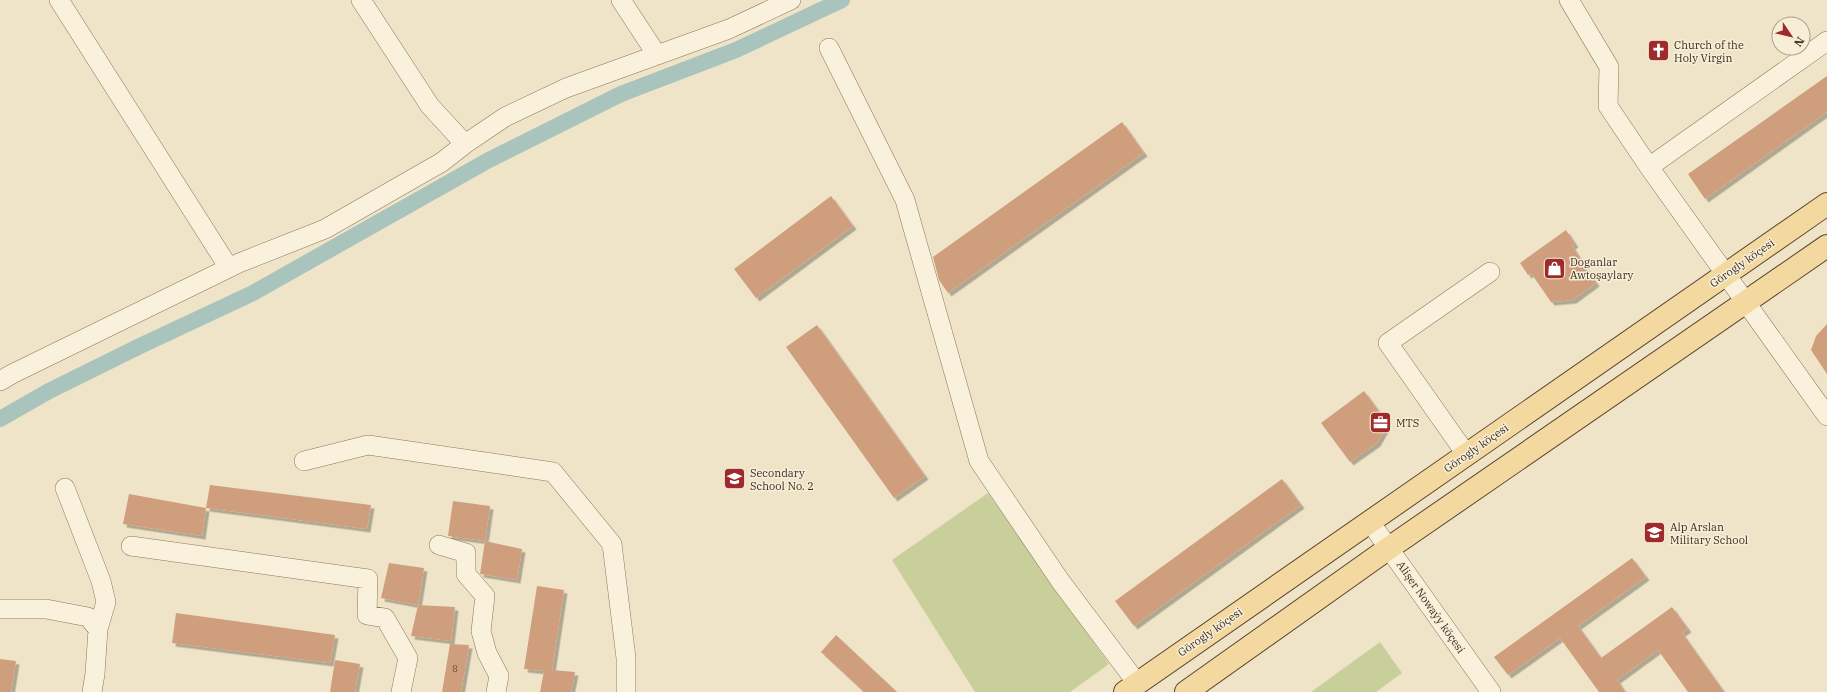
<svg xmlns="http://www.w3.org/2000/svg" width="1827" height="692" font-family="'IBM Plex Serif',serif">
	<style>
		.green { fill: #c9cf9b }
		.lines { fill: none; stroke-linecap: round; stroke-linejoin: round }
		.canal { stroke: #a9c4bc; stroke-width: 16 }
		.building { fill: #cf9f7d; filter: url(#shadow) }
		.minor-casing { stroke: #8d765c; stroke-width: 20 }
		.major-casing { stroke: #5b4430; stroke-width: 24 }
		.minor { stroke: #faf1dc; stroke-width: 19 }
		.major { stroke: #f3d9a0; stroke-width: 22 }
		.labels { text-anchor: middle; stroke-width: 3; stroke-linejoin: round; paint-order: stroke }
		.number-label { font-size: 9px; fill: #624a37 }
		.poi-label { font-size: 11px; fill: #3d2e20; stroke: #f7eed8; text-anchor: start }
		.street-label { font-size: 11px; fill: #3d2e20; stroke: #f7eed8 }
	</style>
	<defs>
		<filter id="shadow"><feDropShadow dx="3.5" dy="3.5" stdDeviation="0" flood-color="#0004"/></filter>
	</defs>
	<rect width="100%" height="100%" fill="#f0e4c8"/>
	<!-- green -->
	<path class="green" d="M988,493L1109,664L1070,692H975L892,560Z
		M1380,642L1402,673L1376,692H1311Z"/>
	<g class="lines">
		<!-- canal -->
		<path class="canal" d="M0,419L49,391L140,346L253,293L487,161L621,94L736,50L842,0"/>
	</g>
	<!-- building -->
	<path class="building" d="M1827,76V112L1705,199L1688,174Z
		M1122,122L1144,153L948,293L939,280L933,257Z
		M831,196L853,226L756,298L734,269Z
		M1566,230L1575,244L1572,246L1596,283L1573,300L1551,302L1531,273L1528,275L1520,263Z
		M1827,324V374L1811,350L1816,336Z
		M817,325L925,476L894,498L786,347Z
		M1364,391L1380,413L1385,429L1377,443L1350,462L1321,423Z
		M1282,479L1301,505L1134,626L1115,601Z
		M210,485L371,505L367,529L206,508Z
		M129,494L206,508L202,536L123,524Z
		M453,501L490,506L485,541L448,536Z
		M485,541L522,549L517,580L480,574Z
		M1632,558L1646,577L1578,626L1601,658L1672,607L1688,629L1682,633L1724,692H1688L1658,650L1617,680L1625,692H1599L1560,638L1508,675L1494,657Z
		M389,563L424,568L418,605L381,598Z
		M537,586L564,590L552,670L575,672L571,692H540L544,671L524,669Z
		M418,605L455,607L451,641L411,636Z
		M176,613L335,635L330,663L172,643Z
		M836,635L897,692H864L821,652Z
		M450,644L469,645L461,692H442Z
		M0,659L16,661L11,692H0Z
		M335,660L360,664L355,692H330Z"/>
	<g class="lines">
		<defs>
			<path id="minor" d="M59,0L229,268
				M361,0L430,106L465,144
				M621,0L657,55
				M1569,0L1609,67L1608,106L1649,167L1827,416
				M829,48L905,200L979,461L1061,582L1137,683
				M1649,167L1827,41
				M0,381L12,374L239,263L325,229L442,162L465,144L505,117L566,88L729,29L791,0
				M1466,454L1388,343L1490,272
				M304,461L368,445L553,472L612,544L626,658V692
				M65,488L101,581L106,602L98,629
				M1370,522L1491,692
				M439,545L466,553V574L485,596L481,631L487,653L499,676L496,692
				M131,546L368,579L367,615L385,618L408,658L401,692
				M0,609H46L88,617L98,629L95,674L92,692"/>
			<path id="major" d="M1125,692L1827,204
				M1186,692L1389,548L1827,246"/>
		</defs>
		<!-- minor casing -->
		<use href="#minor" class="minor-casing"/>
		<!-- major casing -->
		<use href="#major" class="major-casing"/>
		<!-- minor -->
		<use href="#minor" class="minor"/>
		<!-- major -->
		<use href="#major" class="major"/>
	</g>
	<!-- icons -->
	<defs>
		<symbol id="church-square" viewBox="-11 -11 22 22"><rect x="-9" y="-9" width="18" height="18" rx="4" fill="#9e2a2b" stroke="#f7eed8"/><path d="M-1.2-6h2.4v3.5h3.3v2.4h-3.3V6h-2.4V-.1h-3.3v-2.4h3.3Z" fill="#fff"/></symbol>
		<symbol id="shop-square" viewBox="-11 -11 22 22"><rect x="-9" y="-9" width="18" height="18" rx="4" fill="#9e2a2b" stroke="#f7eed8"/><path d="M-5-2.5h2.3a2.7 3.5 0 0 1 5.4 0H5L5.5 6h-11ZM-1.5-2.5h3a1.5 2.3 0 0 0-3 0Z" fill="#fff"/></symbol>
		<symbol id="office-square" viewBox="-11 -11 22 22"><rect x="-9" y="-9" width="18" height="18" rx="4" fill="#9e2a2b" stroke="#f7eed8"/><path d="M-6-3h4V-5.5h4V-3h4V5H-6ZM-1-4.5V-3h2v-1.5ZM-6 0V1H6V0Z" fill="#fff"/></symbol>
		<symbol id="school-square" viewBox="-11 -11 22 22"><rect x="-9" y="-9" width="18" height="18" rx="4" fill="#9e2a2b" stroke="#f7eed8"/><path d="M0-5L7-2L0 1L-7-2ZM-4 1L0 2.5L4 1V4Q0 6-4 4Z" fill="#fff"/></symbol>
	</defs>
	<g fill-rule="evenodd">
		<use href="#church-square" x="1646" y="38" width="25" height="25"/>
		<use href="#shop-square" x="1542" y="256" width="25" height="25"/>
		<use href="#office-square" x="1368" y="410" width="25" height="25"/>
		<use href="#school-square" x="722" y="466" width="25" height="25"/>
		<use href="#school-square" x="1642" y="520" width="25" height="25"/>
	</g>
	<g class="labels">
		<!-- number labels -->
		<g class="number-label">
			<text x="455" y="672">8</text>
		</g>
		<!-- poi labels -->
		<g class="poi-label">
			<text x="1674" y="49">Church of the<tspan x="1674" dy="13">Holy Virgin</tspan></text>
			<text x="1570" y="266">Doganlar<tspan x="1570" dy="13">Awtoşaylary</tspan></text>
			<text x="1396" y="427">MTS</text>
			<text x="750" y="477">Secondary<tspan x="750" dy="13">School No. 2</tspan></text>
			<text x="1670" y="531">Alp Arslan<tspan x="1670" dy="13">Military School</tspan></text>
		</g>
		<!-- street labels -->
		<g class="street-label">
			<text transform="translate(1742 263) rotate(-35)" y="4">Görogly köçesi</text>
			<text transform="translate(1476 448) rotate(-35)" y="4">Görogly köçesi</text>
			<text transform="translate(1431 607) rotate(55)" y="4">Alişer Nowaýy köçesi</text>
			<text transform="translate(1210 632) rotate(-35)" y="4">Görogly köçesi</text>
		</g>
	</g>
	<!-- north arrow -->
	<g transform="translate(1791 36) rotate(125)"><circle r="19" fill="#f7eed8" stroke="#ada18e"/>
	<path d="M0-3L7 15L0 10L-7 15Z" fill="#9e2a2b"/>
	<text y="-6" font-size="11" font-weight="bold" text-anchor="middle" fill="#3d2e20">N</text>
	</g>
</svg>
